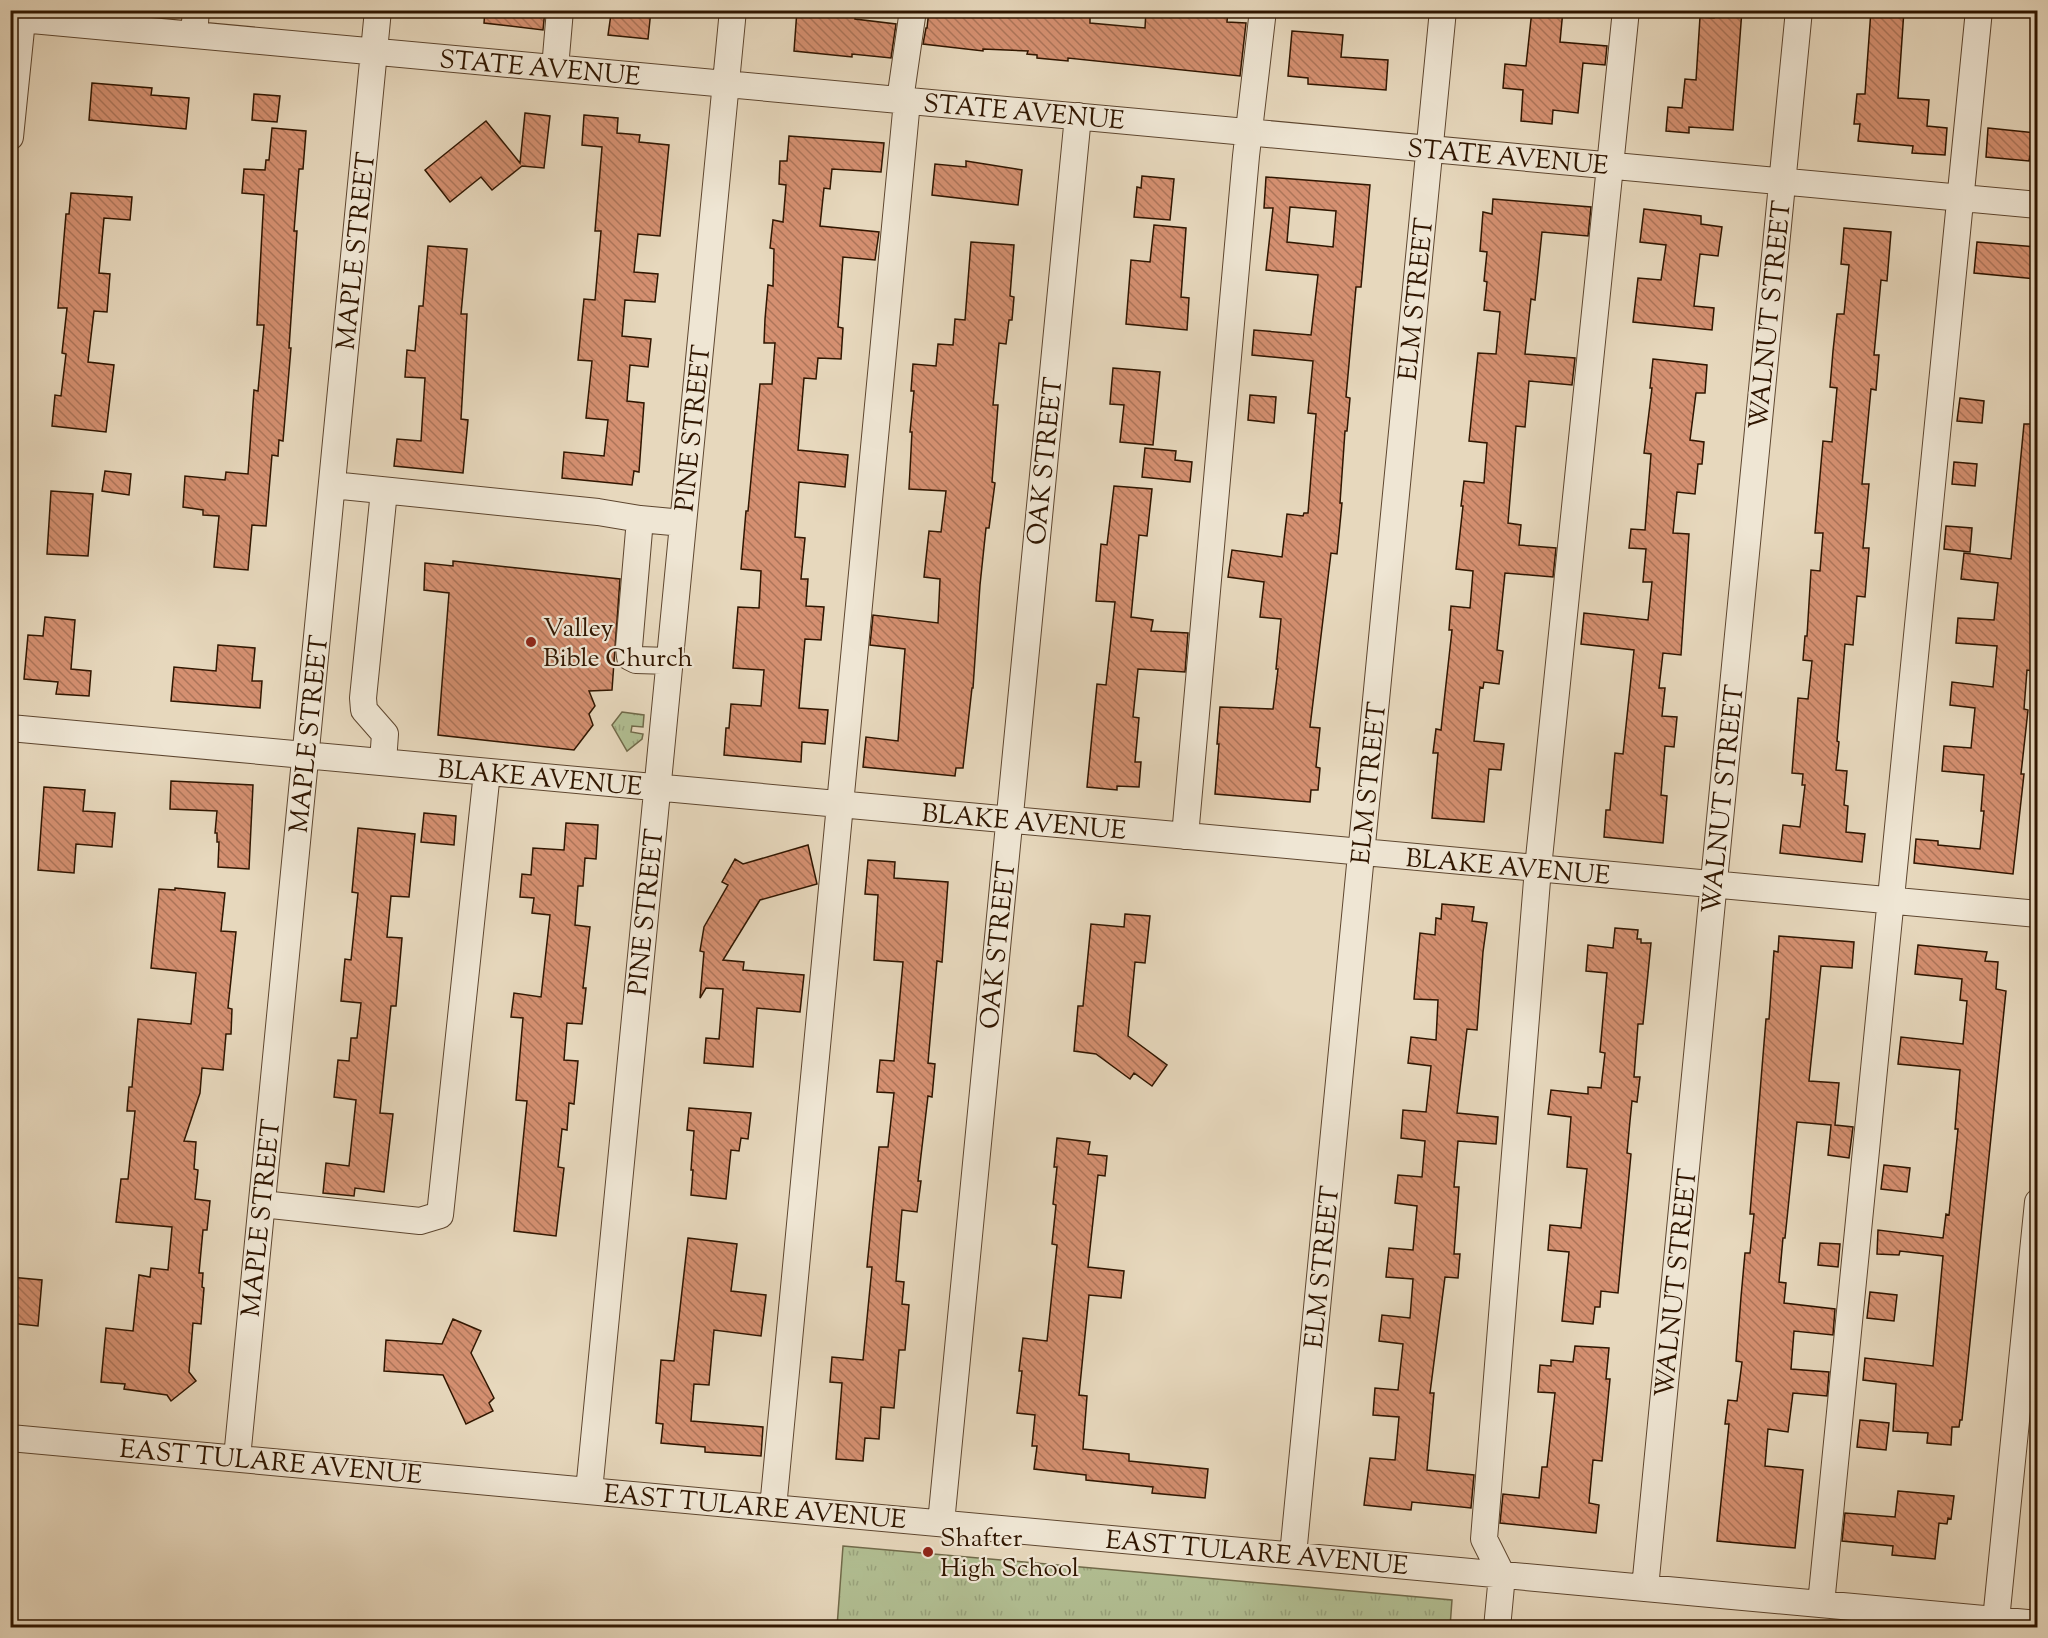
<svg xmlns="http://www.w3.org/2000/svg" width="2048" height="1638" font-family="'Sorts Mill Goudy',serif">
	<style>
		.grass { fill: url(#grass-tufts); stroke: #716a4a; stroke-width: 1.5 }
		.building { fill: url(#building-back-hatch); stroke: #301600; stroke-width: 1.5; fill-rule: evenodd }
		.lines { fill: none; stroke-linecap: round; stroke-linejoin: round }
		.minor-casing { stroke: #5e462f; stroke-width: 28 }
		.minor { stroke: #efe6d4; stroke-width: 26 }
		.poi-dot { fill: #8f2418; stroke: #efe6d4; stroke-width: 2 }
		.labels { text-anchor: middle; stroke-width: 4.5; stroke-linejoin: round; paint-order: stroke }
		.street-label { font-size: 26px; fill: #301600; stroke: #efe6d4 }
		.poi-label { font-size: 26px; fill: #301600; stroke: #efe6d4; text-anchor: start }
	</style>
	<defs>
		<pattern id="grass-tufts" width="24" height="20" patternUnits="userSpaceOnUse" patternTransform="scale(1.5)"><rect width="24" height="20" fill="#b2bf93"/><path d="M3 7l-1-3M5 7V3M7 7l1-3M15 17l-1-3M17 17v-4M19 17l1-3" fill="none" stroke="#99a37d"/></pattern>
		<pattern id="building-back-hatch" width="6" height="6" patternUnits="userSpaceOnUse" patternTransform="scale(1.5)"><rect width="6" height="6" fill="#d59071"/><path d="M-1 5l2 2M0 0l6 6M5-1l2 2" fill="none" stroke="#ad755a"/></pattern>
	</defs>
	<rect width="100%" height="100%" fill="#e7d8bd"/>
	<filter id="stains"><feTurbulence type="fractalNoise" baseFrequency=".00333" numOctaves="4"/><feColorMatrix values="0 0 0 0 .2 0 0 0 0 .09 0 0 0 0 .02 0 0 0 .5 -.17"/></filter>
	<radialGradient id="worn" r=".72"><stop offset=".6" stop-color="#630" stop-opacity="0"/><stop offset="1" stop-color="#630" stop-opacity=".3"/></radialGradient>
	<!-- grass -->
	<path class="grass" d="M622,712L644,715L643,727L632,726L631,732L643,734L642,739L627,751L612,725Z
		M843,1546L1452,1600L1450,1627H837Z"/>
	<!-- building -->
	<path class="building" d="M485,10H545L543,30L484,23Z
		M616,10H651L648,39L608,35L611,14L615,15Z
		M797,10H856L855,19L896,24L891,58L852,54V57L794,51Z
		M929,10H1036L1090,15V23L1145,28L1146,10H1228L1227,22L1246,23L1240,76L1068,58V61L1037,58V55L1027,54L1028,51L983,49V51L923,44L926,28H927Z
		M1532,10H1563L1560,42L1607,46L1605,65L1583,63L1578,113L1553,110L1552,124L1521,121L1523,90L1503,88L1505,64L1526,66Z
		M1714,10H1742L1733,130L1689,127V133L1666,131L1668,107L1682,108L1685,79L1696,80L1700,17L1714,18Z
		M1871,10H1904L1898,98L1929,100L1927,126L1947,128L1945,155L1912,153L1913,146L1858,141L1860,124H1854L1857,94H1865Z
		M1292,31L1343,35L1341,57L1388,60L1386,90L1308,84V78L1288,76Z
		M92,83L152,88L151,95L189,98L186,129L89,120Z
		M254,94L280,96L277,122L252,120Z
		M525,113L550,116L544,168L522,166L492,190L481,177L450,202L425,170L486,121L520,163Z
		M584,115L618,118L617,133L640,135L639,142L669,145L660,236L638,234L634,272L658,274L655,302L625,300L622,336L651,339L648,367L630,365L627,401L644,403L639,472L634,471L632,485L562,478L564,452L604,456L608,420L586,418L592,361L578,360L584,299L595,300L601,231H595L602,147L582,145Z
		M272,128L306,131L303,169H299L294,231H297L289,348H291L283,441L279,440L278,456L272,455L266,526L252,525L248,570L214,567L219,516L203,515V510L183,507L185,476L225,480L226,472L248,474L254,390L258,391L264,325H257L264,195L242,193L244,169L265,170L266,160H269Z
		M1988,128L2037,133V156H2030L2029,161L1986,157Z
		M789,136L884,143L881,172L832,169L830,189L824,188L820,226L879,232L875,260L843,257L838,327L843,328L841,359L818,358L816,379L804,378L798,450L848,455L845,487L799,482L795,537L805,538L801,579H808L806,606L824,607L821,640L805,639L799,708L828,710L825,744L802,742L801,762L724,755L726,728H729L731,704L761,706L764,670L733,668L738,607L759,608L761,571L741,569L746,511H748L760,384H772L775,343H764L765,319L768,285L773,286L774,249L770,248L773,220L783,222L786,185L779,184L780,161H787Z
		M966,161L1022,170L1018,205L932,195L935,164L966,167Z
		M1142,176L1174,179L1170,220L1134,217L1137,187L1141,188Z
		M1266,177L1370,185L1361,287H1356L1346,397L1350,398L1347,431H1345L1340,503H1342L1337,554L1331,553L1310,727L1320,728L1316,767L1320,768L1318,790H1311L1310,802L1215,794L1219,744H1217L1220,707L1273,709L1278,669H1276L1281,619L1260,617L1264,582L1228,577L1232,550L1282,557L1287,514L1303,516L1304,513H1308L1316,414L1308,413L1313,361L1252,355L1254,330L1311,335L1318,275L1266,270L1273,208H1264ZM1290,207L1336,211L1333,247L1287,242Z
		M71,193L132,197L130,220L104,218L99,273L110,274L107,312L94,311L88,362L114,365L106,432L52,426L55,395L61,396L66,354L62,353L67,308H58L66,214H69Z
		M1493,199L1591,207L1588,236L1542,232L1535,300L1531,299L1525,354L1575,358L1572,385L1529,381L1525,427L1516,426L1508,523L1521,525L1519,545L1556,548L1553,577L1505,573L1497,650L1503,651L1499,684L1484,682L1483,688L1480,687L1474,741L1504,744L1501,770L1489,769L1484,822L1432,818L1438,753H1433L1436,729L1441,730L1444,702L1452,630H1449L1451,606L1470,608L1473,571L1456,569L1463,506H1461L1464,481L1484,483L1487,443L1469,441L1478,353L1496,354L1500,312L1484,310L1487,282L1484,281L1487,252L1480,251L1483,212L1492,214Z
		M1644,209L1701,216V224L1722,227L1718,256L1700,254L1694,306L1714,308L1712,330L1633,322L1638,278L1661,280L1666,245L1640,242Z
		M1154,225L1186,228L1181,297L1189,298L1187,330L1126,324L1131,260L1150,262Z
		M1844,228L1891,232L1887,281L1881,280L1874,355H1879L1876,390L1871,389L1862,484H1869L1863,548H1869L1865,597L1857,596L1853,645L1845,644L1837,741L1839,742L1836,770L1847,771L1844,805L1848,806L1846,832L1865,834L1862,862L1780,853L1783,825L1800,827L1805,785H1802L1803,774L1792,773L1798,698L1808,699L1812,661L1803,660L1805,636H1807L1811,570L1820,571L1823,533H1815L1823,441L1832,442L1837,388L1830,387L1833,351L1837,314H1844L1849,265L1841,264Z
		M971,242L1014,245L1010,296L1014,297L1012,320H1009L1006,344L999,343L993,405H998L992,482L995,483L989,528H986L980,585L973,688H972L963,768H956L955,776L863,767L866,737L898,741L905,649L870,645L873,615L938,623L940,579L924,577L929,531L941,532L946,491L909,489L912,432H910L914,391H911L913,364L936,366L938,344L953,345L955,319L965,320Z
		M1977,242L2037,247V279L1974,273Z
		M428,246L467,249L461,314H467L461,419L468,420L463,473L394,466L397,439L421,441L425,378L405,377L407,350L415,351L419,306H423Z
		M1653,359L1707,365L1705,393H1696L1690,440L1704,442L1702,464H1698L1695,494L1677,492L1673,533L1689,534L1681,655L1663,653L1659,688H1665L1662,716L1677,717L1674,747L1665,746L1661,795L1667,796L1663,843L1604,837L1606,810H1610L1615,753L1623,754L1634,650L1581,644L1584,613L1648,620L1652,582H1643L1646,549L1629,548L1631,529L1645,530L1651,454L1644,453L1652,388H1650Z
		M1113,368L1160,372L1153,445L1120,442L1124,405L1110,404Z
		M1250,395L1276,397L1274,423L1248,420Z
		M1960,398L1984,401L1982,423L1957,421Z
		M2024,424H2037V614L2033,671L2027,670L2024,709L2028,710L2021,774H2024L2013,874L1914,863L1916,839L1938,841V845L1980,849L1984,811H1981L1984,775L1942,771L1944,746L1971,748L1975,708L1950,705L1952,682L1993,687L1997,646L1956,643L1958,618L1994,620L1998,583L1961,579L1964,553L2011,559Z
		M1145,448L1176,451L1175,460L1192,462L1190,482L1142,477Z
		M1954,462L1977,464L1975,486L1952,484Z
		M105,471L131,474L129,495L102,491Z
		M1114,486L1152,489L1147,536L1139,535L1131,617L1153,620L1151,631L1188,633L1185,672L1138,669L1133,717L1139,718L1135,762H1141L1139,787L1117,786V790L1087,787L1097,684L1106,685L1115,602L1096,601L1101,544L1107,545Z
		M51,491L93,494L88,556L47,554Z
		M1946,526L1972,528L1970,552L1944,549Z
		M453,561L620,579L612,690L589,691L595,706L589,714L593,725L574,750L438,735L449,593L424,590L425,563L453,566Z
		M45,617L75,620L71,669L91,671L89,696L56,694L58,682L24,679L28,635L43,636Z
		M218,645L255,648L252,681H262L260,708L171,701L174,667L216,671Z
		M171,781L253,785L249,869L218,867L219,842H217V833H215L217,811L170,809Z
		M44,787L85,790L83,811L115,813L112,847L76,844L74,873L38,870Z
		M424,813L456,816L454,845L421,842Z
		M566,823L598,825L596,859L585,858L583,886H578L575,925L590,927L583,988H586L582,1024L567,1023L564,1060L578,1061L574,1104L569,1103L567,1130L562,1129L558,1167L564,1168L556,1236L514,1231L527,1101L516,1100L523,1018L511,1017L514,993L541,997L550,915L532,913L534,898L520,897L522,874L531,875L533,848L564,850Z
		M358,828L415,834L409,897L391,896L387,937L402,938L396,1006H391L380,1113L393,1114L384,1192L355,1188L354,1196L323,1193L326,1163L349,1166L356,1100L334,1097L338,1060L349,1061L351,1038H357L361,1003L341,1001L345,959L351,960L358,893L352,892Z
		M808,845L817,884L760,900L723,960L744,962L743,970L804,975L800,1012L757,1008L753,1067L704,1063L706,1038L719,1039L723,989L706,988L700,998L704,952L700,951L704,927L728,885L722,882L735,859L743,864Z
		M868,860L895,862L894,878L948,882L942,962L937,961L928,1063L935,1064L932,1097L928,1096L918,1181H921L917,1212L902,1210L896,1281L904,1282L902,1304L909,1305L905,1350H899L894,1408L881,1407L879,1439L865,1438L863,1461L836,1459L842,1383L830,1382L832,1357L863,1360L872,1267H867L879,1147H888L894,1093L877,1092L880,1060L894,1061L903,962L874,960L878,895L865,894Z
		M175,888L225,893L221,931L236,932L228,1008L232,1009L231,1034H226L223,1070L202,1068L200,1093L184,1141L196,1142L194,1169L198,1170L195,1199L210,1201L207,1230H203L199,1273H203L202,1287L204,1288L201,1324L193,1323L189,1372L196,1381L171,1401L167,1395L124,1389L125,1384L101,1382L106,1328L133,1331L139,1275L150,1277L151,1268L168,1270L172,1227L116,1222L121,1179H128L135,1111H127L129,1087H132L138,1019L191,1024L196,973L151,968L159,889L175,890Z
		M1442,904L1474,907L1472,921L1487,923L1483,952L1477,1030L1467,1029L1457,1113L1498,1117L1496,1144L1458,1141L1454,1187H1459L1454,1254H1460L1458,1278L1445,1277L1430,1393H1434L1427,1470L1474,1475L1471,1508L1412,1502L1411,1510L1364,1505L1370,1458L1395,1460L1399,1417L1373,1415L1375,1388L1398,1390L1403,1344L1379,1341L1382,1315L1410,1318L1413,1279L1386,1277L1389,1248L1413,1250L1417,1206L1395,1203L1398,1175L1422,1177L1425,1141L1401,1138L1403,1110L1426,1112L1431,1066L1408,1063L1411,1037L1436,1040L1438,1000L1414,999L1420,933L1435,935L1436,918L1441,919Z
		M1125,914L1150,916L1145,963L1135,962L1128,1036L1167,1065L1152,1086L1134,1073L1130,1079L1096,1054L1074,1051L1078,1006H1083L1091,924L1124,927Z
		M1615,928L1638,930L1637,939H1641V943H1651L1643,1024H1638L1634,1077H1640L1637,1102L1632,1101L1630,1121L1627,1153L1631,1154L1618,1293L1601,1291L1600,1307H1595L1593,1324L1562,1321L1569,1252L1548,1250L1550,1225L1581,1228L1587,1169L1567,1167L1571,1117L1548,1114L1551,1090L1588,1094V1087L1601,1088L1605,1053L1600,1052L1607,973L1586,971L1588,945L1613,948Z
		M1779,936L1854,942L1852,968L1821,966L1809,1081L1839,1083L1835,1125L1853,1127L1849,1158L1828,1155L1831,1125L1797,1122L1785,1238H1783L1779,1282L1786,1283L1784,1303L1835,1309L1833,1335L1794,1331L1791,1369L1829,1372L1827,1396L1793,1393L1788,1432L1768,1429L1765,1466L1803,1470L1795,1548L1717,1541L1729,1424H1725L1728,1400L1737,1401L1742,1362L1736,1361L1741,1297L1745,1253H1750L1754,1214H1750L1766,1019H1769L1774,951L1778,952Z
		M1918,945L1987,952L1985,961L1998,962L1996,989L2006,991L1962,1420H1960L1959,1427H1952L1951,1445L1927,1443L1928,1433L1893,1431L1896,1384L1863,1380L1865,1358L1933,1366L1943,1256L1900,1251L1899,1255L1877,1254L1878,1230L1943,1238L1946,1214L1949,1215L1958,1129H1955L1960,1070L1898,1064L1901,1037L1963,1044L1967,1001L1960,1000L1962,979L1915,974Z
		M689,1108L751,1113L748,1139L741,1138L739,1151L731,1150L726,1199L691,1195L693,1170H691L694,1131L687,1130Z
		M1057,1138L1090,1142L1088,1154L1107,1156L1105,1176L1098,1175L1088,1267L1124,1271L1121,1298L1089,1295L1079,1395L1087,1396L1083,1449L1129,1454V1461L1208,1469L1205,1498L1152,1493L1153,1487L1086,1480V1475L1034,1469L1037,1446H1032L1035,1415L1017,1413L1022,1371H1019L1023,1338L1047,1341L1057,1245L1052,1244L1056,1205L1053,1204L1057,1167H1054Z
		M1884,1165L1910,1168L1907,1192L1881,1189Z
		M688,1238L737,1244L731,1291L766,1295L761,1336L714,1330L709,1385L694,1384L691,1421L763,1427L761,1456L705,1452V1447L661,1443L663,1424L656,1423L661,1360L674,1361Z
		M1820,1243L1840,1244L1838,1267L1818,1265Z
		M10,1277L42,1280L38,1326L10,1323Z
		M1870,1292L1897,1295L1894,1321L1867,1318Z
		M453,1319L481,1331L471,1353L494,1398L489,1403L493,1411L466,1424L443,1375L384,1371L386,1340L442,1344Z
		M1575,1346L1609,1348L1606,1379H1610L1602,1461L1593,1460L1589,1503L1599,1505L1596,1533L1500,1523L1503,1494L1539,1498L1542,1467H1547L1555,1393L1538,1392L1540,1365L1551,1366V1360L1573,1362Z
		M1860,1420L1889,1423L1886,1450L1857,1447Z
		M1898,1491L1954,1496L1951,1519L1948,1518L1947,1524L1939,1523L1935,1559L1892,1555L1893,1546L1842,1541L1845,1513L1895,1517Z"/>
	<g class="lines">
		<defs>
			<path id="minor" d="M10,18L2038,205
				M194,35L196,10
				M555,68L560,10
				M900,100L913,10
				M10,137L23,10
				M332,485L598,512L640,519L629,647L630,657L636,660L670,661
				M640,519L683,523
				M10,728L2038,914
				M383,762L385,734L364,710L363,698L384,491
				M1185,836L1246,156L1263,10
				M262,1204L420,1221L440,1215L487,772
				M10,1438L2038,1624
				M237,1458L378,10
				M589,1491L733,10
				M773,1508L907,101
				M941,1523L1078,116
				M1293,1555L1443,10
				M1645,1588L1799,10
				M1821,1604L1979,10
				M1996,1620L2038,1202
				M1497,1628L1502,1575L1484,1539L1538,868L1626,10"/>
		</defs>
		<!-- minor casing -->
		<use href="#minor" class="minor-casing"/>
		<!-- minor -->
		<use href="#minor" class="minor"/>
	</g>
	<!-- markers -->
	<g class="poi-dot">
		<circle cx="531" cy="642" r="6"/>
		<circle cx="928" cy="1552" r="6"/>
	</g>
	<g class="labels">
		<!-- street labels -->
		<g class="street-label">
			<text transform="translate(540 67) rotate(5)" y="9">STATE AVENUE</text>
			<text transform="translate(1024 111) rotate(5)" y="9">STATE AVENUE</text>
			<text transform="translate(1508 156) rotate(5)" y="9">STATE AVENUE</text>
			<text transform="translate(355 251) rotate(-84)" y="9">MAPLE STREET</text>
			<text transform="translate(1415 299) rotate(-84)" y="9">ELM STREET</text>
			<text transform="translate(1769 315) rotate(-84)" y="9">WALNUT STREET</text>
			<text transform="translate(692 428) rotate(-84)" y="9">PINE STREET</text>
			<text transform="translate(1044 461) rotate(-84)" y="9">OAK STREET</text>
			<text transform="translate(308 734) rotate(-84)" y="9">MAPLE STREET</text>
			<text transform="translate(540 777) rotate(5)" y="9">BLAKE AVENUE</text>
			<text transform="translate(1368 783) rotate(-84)" y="9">ELM STREET</text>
			<text transform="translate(1722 799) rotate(-84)" y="9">WALNUT STREET</text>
			<text transform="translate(1024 821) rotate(5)" y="9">BLAKE AVENUE</text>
			<text transform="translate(1508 866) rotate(5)" y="9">BLAKE AVENUE</text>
			<text transform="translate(645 912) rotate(-84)" y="9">PINE STREET</text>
			<text transform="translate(997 945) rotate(-84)" y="9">OAK STREET</text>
			<text transform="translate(260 1218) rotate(-84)" y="9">MAPLE STREET</text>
			<text transform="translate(1321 1267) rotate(-84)" y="9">ELM STREET</text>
			<text transform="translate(1675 1283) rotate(-84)" y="9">WALNUT STREET</text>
			<text transform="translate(271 1461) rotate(5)" y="9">EAST TULARE AVENUE</text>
			<text transform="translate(755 1506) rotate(5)" y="9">EAST TULARE AVENUE</text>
			<text transform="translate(1257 1552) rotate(5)" y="9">EAST TULARE AVENUE</text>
		</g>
		<!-- poi labels -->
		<g class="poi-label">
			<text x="543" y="636">Valley<tspan x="543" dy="30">Bible Church</tspan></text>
			<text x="940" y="1546">Shafter<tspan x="940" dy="30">High School</tspan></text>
		</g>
	</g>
	<!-- margin -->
	<rect width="2048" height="1638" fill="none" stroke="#e7d8bd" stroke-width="36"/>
	<rect x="12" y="12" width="2024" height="1614" fill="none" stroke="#301600" stroke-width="3"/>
	<rect x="18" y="18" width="2012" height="1602" fill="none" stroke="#301600" stroke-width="1.5"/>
	<rect width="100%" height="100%" filter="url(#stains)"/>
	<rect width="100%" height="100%" fill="url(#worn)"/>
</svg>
